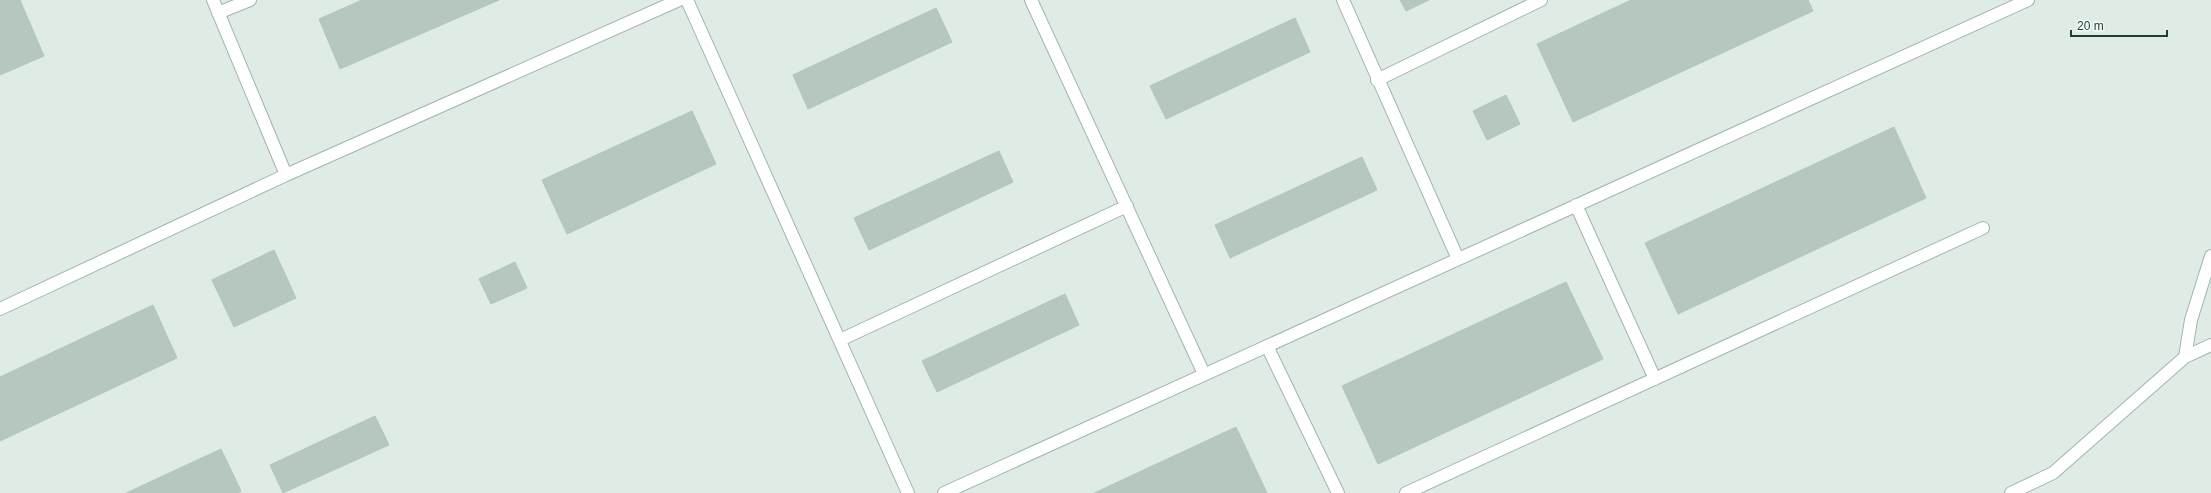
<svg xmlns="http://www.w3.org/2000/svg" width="2211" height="493" font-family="Arial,sans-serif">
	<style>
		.building { fill: #b5c7bf; stroke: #b1c6be }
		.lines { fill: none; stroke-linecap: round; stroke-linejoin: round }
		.service-casing { stroke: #a2b4ae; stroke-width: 14 }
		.service { stroke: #fff; stroke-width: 12 }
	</style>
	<rect width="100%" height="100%" fill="#dfece6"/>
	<!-- building -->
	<path class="building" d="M0,0H20L44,56L0,75Z
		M362,0H499L340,69L319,19Z
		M1400,0H1429L1406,11Z
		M1631,0H1808L1813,11L1573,122L1537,44Z
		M936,8L952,42L808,109L793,75Z
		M1295,18L1310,52L1166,119L1150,86Z
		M1506,95L1520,124L1487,140L1473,111Z
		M692,111L716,164L567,234L542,180Z
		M1894,127L1926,198L1678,314L1645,243Z
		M999,151L1013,182L869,250L854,218Z
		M1362,157L1377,190L1230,258L1215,225Z
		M274,250L296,298L234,327L212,280Z
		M515,262L527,288L491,304L479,279Z
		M1566,282L1603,359L1378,464L1342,386Z
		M1065,294L1079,325L937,392L922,361Z
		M153,305L177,358L0,441V377Z
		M375,416L389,445L283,493L270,465Z
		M1236,427L1267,493H1094Z
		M221,449L241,491L238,493H126Z"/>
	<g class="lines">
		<defs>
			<path id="service" d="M213,0L286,175L679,0
				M687,0L908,493
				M1031,0L1204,374
				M1343,0L1458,259
				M218,13L250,0
				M1377,80L1541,0
				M1576,205L1655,379
				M0,309L286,175
				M840,340L1127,206
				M1267,346L1338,493
				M2185,357L2191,320L2211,256
				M944,493L2028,0
				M1406,493L1983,228
				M2011,493L2053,473L2185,357L2211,345"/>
		</defs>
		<!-- service casing -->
		<use href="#service" class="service-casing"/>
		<!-- service -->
		<use href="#service" class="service"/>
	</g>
	<!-- scale -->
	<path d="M2071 30v6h96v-6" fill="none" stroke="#1f3e36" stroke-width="2"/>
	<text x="2077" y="30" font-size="12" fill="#1f3e36" stroke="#f0f8f4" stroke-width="3" paint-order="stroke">20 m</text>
</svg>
